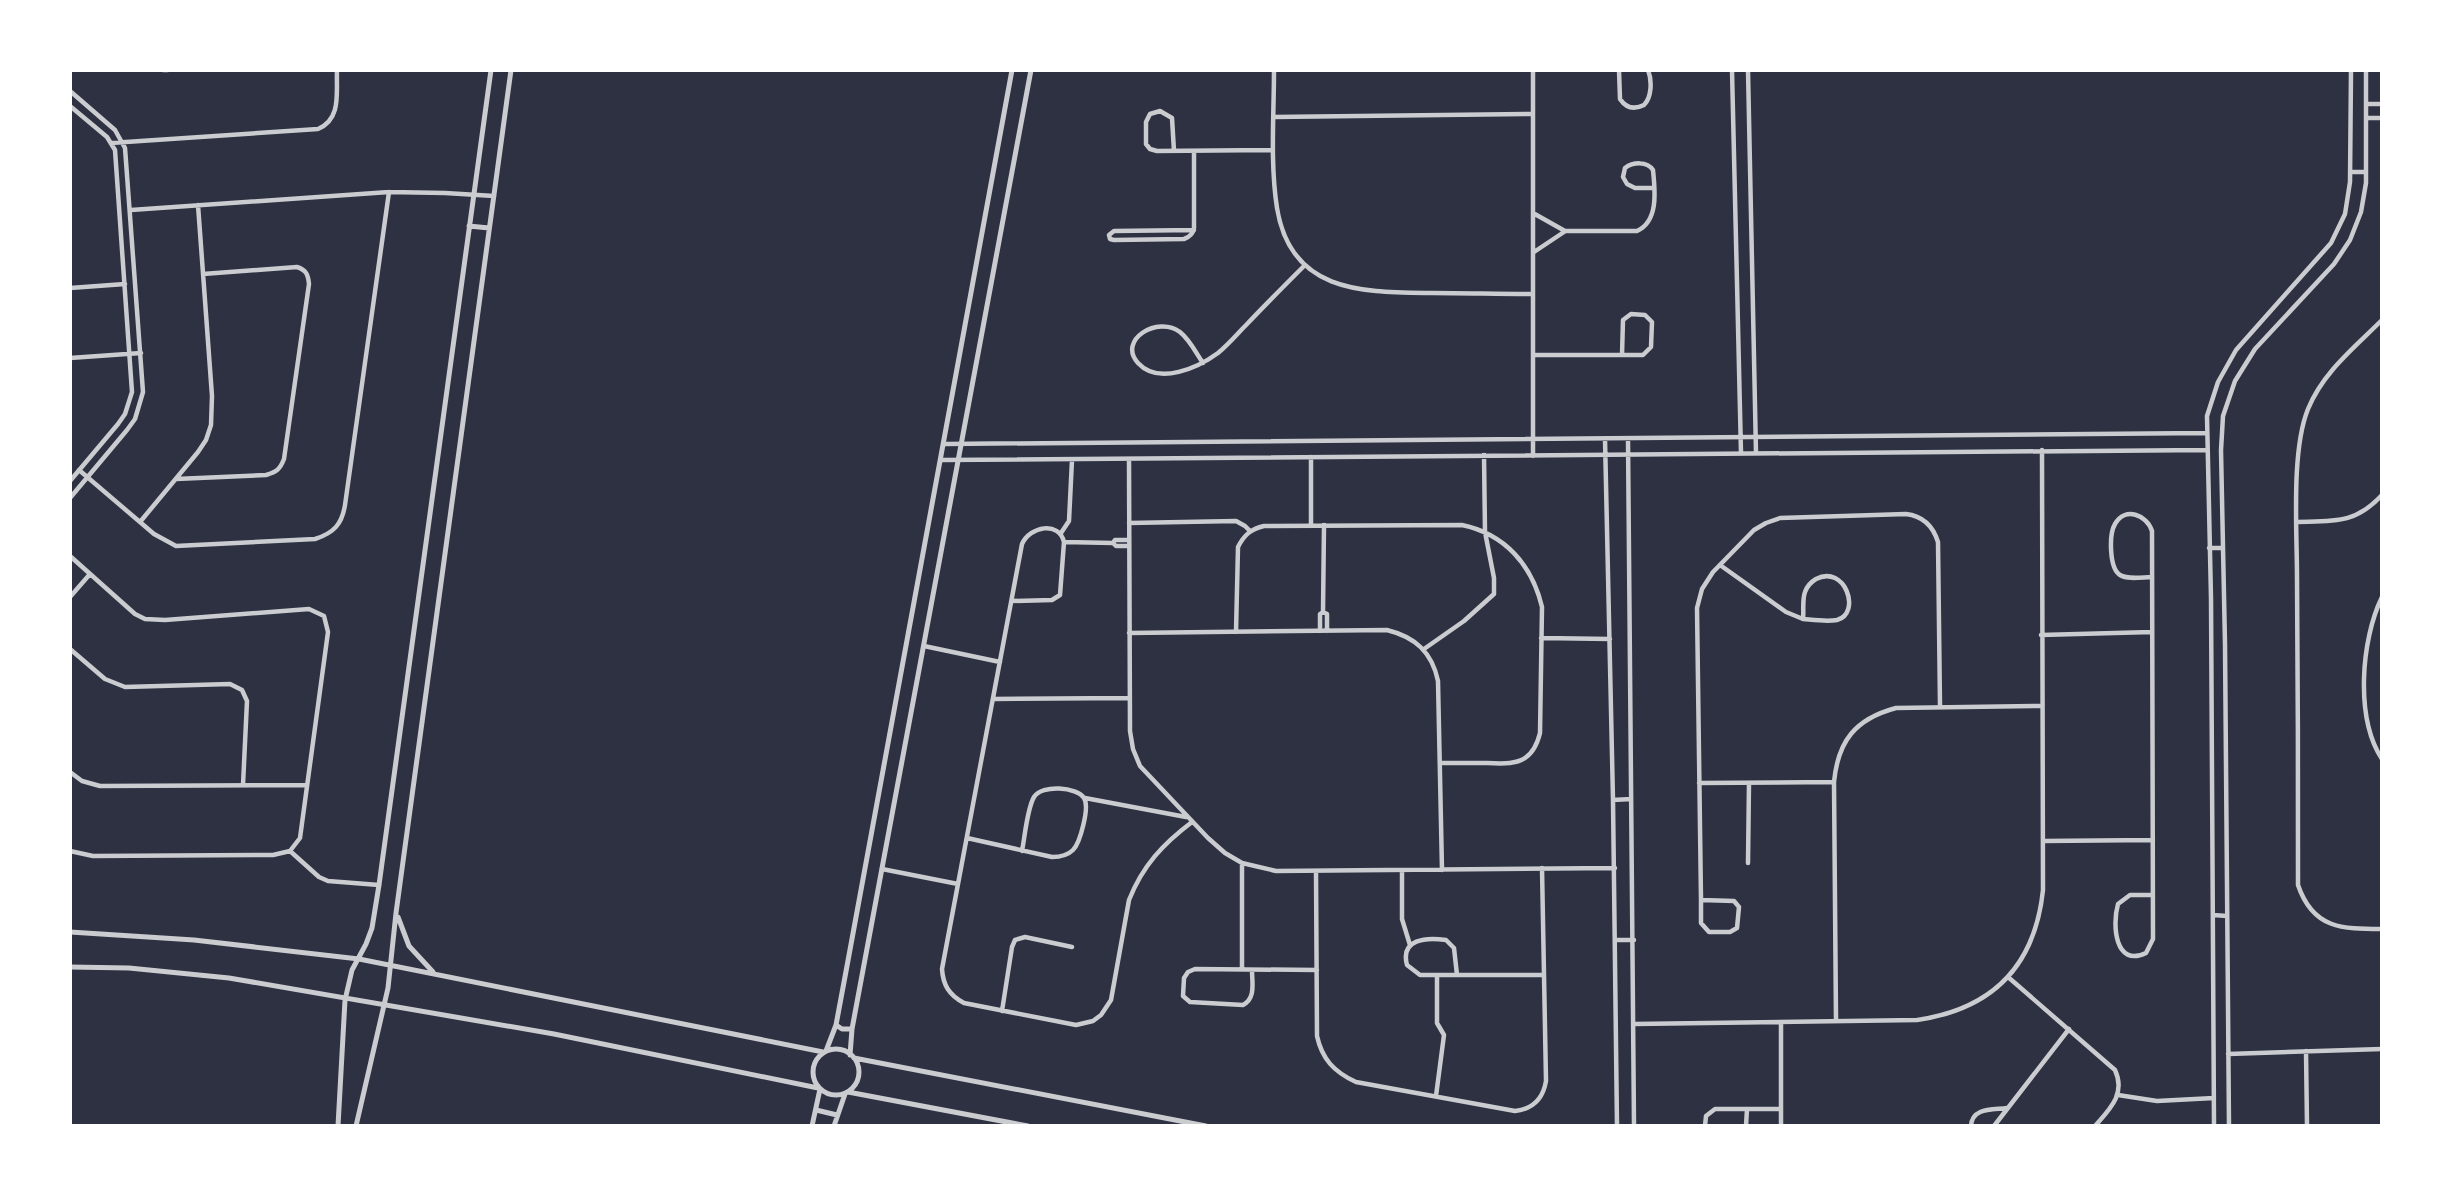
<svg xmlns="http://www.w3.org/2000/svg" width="2452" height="1196" font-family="'IBM Plex Sans',sans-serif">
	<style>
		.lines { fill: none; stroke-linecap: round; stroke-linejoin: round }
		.minor { stroke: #caccd0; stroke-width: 4.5 }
		.tertiary { stroke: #caccd0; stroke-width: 5 }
	</style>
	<rect width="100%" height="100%" fill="#2d3142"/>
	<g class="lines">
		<!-- minor -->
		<path class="minor" d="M163,70H168
			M1274,70C1274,115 1270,163 1277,208C1291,294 1364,292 1432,293C1466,293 1499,294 1533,294
			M1533,70V456
			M1619,70L1620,99C1626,108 1634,110 1644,105C1652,97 1652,80 1648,70
			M1732,70L1741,453
			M1748,70L1756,453
			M70,91L115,130L125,148L143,392L135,419L127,430L70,498
			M2367,104H2382
			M70,106L107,137L115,150L132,392L125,414L118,424L70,481
			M1274,117L1533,114
			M2366,118H2382
			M111,143L318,129C342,119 336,92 337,70
			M1174,151L1172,118L1160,111L1150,114L1146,122V144L1150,149L1157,151L1273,150
			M2350,172H2366
			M131,210L389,192L445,193L494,196
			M1533,213L1565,231H1637C1659,221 1655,190 1653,170C1647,161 1633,162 1625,168L1623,177L1627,184L1635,188H1654
			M1194,230L1114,231L1109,235L1110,239L1114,240L1184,239C1190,237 1193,234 1194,228V151
			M1534,252L1564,232
			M70,288L125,284
			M2382,320C2355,347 2323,372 2308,409C2291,451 2297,530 2297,577C2298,680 2298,782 2298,885C2313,929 2342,929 2382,929
			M1533,355H1643L1651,347L1652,322L1645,315L1631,314L1623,320L1622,355
			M70,358L141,353
			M1203,363C1196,353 1190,340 1180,332C1158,315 1117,340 1138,363C1159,386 1199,367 1218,353C1229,344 1238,333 1248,323C1267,303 1286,284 1305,265
			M1605,439L1613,800L1617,1126
			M1628,439L1634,1126
			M945,444L2207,433
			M1311,457V525
			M1129,459L1130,731L1133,749L1140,766L1208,838L1225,853L1242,863L1276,871L1615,868
			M942,460L2206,450
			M79,470L154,534L176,546L315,539C334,533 342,524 345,505L389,192
			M176,479L266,475C277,472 280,469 284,459L309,284C308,274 306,270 297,267L203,274
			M140,522L198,452L206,440L211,425L212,396L198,205
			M2297,522C2335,521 2355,524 2382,495
			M1129,523L1236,521L1245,526L1250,531
			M1061,533L1069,521L1072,460
			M1129,540H1115L1113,543L1116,546H1129
			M1064,542L1113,543
			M2209,548H2223
			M70,556L135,614L145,619L165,620L309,609L324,616L328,632L300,838L290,851L273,855L93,856L70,851
			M1720,565L1786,612L1803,619C1804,611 1802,600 1805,592C1807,586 1811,582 1816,579C1845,564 1862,613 1837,620C1827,622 1814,620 1803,619
			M2152,577C2143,577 2128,580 2120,575C2109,568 2109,534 2115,524C2125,506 2147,515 2152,531L2153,939L2146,953C2115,968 2112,925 2118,904L2130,895H2153
			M70,597L90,574
			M2382,597C2361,640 2355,718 2382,759
			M1012,601L1052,600L1060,595L1064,542C1059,521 1030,526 1022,544L942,969C943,985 949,995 964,1003L1076,1025L1093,1021L1101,1015L1111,1000L1129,900C1143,865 1163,844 1192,822
			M1323,612L1324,525
			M1320,631V614L1323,612L1327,614V631
			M1236,632L1238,547C1244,535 1251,529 1264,526L1462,525C1505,534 1532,565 1542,607L1540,733C1532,766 1512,764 1484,763C1469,763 1454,763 1440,763
			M1129,633L1387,630C1415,637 1432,652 1438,681L1442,870
			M2041,635L2152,632
			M1541,638L1610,639
			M924,646L1000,662
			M70,649L105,679L125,687L230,684L242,690L247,701L243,785
			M1424,649L1464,621L1494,594V578L1485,532L1484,455
			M993,699L1130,698
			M70,772L82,781L100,786L307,785
			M1699,783L1834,782
			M1085,798L1186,817
			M1613,800L1631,799
			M967,838L1052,857C1060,857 1067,856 1073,850C1080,843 1090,807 1084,798C1077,787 1042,784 1034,797C1027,809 1025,836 1022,851
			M2043,841L2153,840
			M290,851L319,877L328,881L379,885
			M1242,863V969
			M1748,863L1749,783
			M882,869L958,884
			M1402,870V919L1410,945
			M1316,871L1317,1036C1322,1059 1334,1072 1356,1082L1515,1111C1533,1109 1543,1099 1546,1081L1542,868
			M1701,900L1734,901L1739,907L1737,928L1730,932H1709L1701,923V900L1697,608L1702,589L1713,572L1754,530L1766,523L1780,518L1906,514C1923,516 1933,526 1938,542L1940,706
			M2213,915L2227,916
			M1615,940H1634
			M1252,970C1252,983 1256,998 1243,1005L1190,1002L1183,996L1184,978L1188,972L1195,969L1317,970
			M1457,975L1454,948L1446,940C1426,937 1400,939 1407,965L1420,975H1544
			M2008,977L2115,1070C2126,1094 2110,1109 2095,1126
			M1002,1011L1012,947L1015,940L1025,937L1072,947
			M1836,1020L1834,782C1838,741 1855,719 1896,708L2041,706
			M1634,1024L1917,1020C1992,1009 2035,966 2043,890L2042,450
			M2306,1051L2307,1126
			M2228,1054L2382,1049
			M2118,1095L2157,1101L2214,1098
			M1436,1096L1444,1035L1437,1023V975
			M1705,1126L1706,1116L1715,1109H1781
			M1746,1126L1747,1109
			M1781,1126V1022
			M1971,1126C1972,1107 1993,1110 2007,1108
			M1994,1126L2069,1029
			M2214,1126L2211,598L2207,416L2218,382L2236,350L2331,243L2345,214L2350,182L2351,70
			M2229,1126L2225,644L2221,450L2223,416L2235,381L2255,349L2334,264L2350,240L2361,212L2366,183V70"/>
		<!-- tertiary -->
		<path class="tertiary" d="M469,226L489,228
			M398,917L409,946L433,972
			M70,932L194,940L359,959L823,1052
			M70,967L129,968L229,978L554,1034L818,1088
			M836,1025L842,1029H852
			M813 1072a23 23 0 1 1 46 0a23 23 0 1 1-46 0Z
			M826,1051L836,1025L847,966L1012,70
			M850,1055L852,1029L1031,70
			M854,1058L1206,1126
			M848,1092L1028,1126
			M816,1110L837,1115
			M338,1126L345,1000L352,970L366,944L372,928L379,885L491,70
			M356,1126L388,988L396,913L511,70
			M812,1126L820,1089
			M834,1126L845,1094"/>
	</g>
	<!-- border -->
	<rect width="2452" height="1196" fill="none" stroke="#ffffff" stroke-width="144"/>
</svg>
